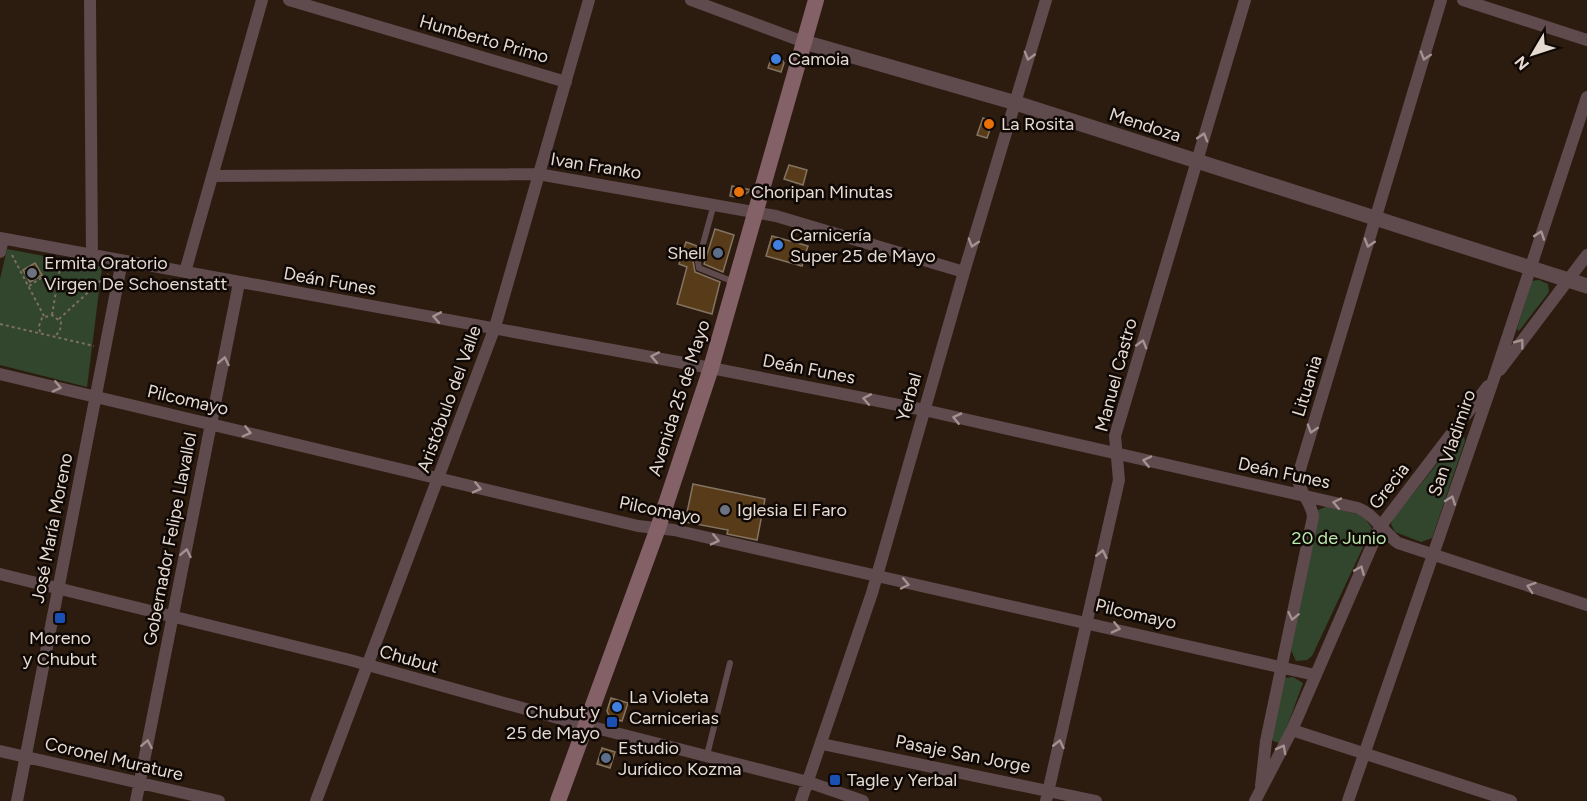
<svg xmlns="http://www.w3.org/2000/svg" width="1587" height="801" font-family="Figtree,sans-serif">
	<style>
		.green { fill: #32462d }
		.building { fill: #583b18; stroke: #847462; stroke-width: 1.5 }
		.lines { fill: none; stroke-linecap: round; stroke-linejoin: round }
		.path { stroke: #7c6e64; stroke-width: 2; stroke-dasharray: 3 3; stroke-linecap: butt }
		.service { stroke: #5f4a4d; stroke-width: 6 }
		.minor { stroke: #5f4a4d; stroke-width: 12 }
		.tertiary { stroke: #5f4a4d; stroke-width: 15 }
		.secondary { stroke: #836166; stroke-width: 16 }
		.oneway { stroke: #a29290 }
		.shop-dot { fill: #3f7fe0; stroke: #0f0804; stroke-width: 2 }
		.food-dot { fill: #e8710a; stroke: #0f0804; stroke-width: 2 }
		.service-dot { fill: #5c6f8a; stroke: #0f0804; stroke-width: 2 }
		.worship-dot { fill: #6b7280; stroke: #0f0804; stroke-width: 2 }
		.transit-dot { fill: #1a4fb4; stroke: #0f0804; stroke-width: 2 }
		.labels { text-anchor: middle; stroke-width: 5; stroke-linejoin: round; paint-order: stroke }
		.street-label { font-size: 18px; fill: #e6dbd3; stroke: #0f0804 }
		.poi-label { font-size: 18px; fill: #e6dbd3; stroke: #0f0804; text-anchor: start }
		.park-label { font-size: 18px; fill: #b9e8ab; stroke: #0f0804 }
	</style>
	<rect width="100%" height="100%" fill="#2c1c10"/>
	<!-- green -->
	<path class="green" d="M7,249L102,267L87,387L0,365V279Z
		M1539,280L1548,284L1549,292L1519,331L1517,329L1532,281Z
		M1460,435L1464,437L1465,441L1432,538L1421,542L1395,532L1391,524L1393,519Z
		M1328,506L1363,516L1372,528L1312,656L1307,660L1296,661L1291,650L1318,510Z
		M1293,677L1303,683L1282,740L1279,743L1273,741L1271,736L1285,678Z"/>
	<!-- building -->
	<path class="building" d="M773,53L779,54L784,63L781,72L768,68Z
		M983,118L993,121L987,138L977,135Z
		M789,165L807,170L803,185L784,179Z
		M732,186L751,190L740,198L730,196Z
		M715,229L734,235L723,272L704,264Z
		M772,236L808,246L802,266L766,256Z
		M686,242L697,246L693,261L695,272L720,282L712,314L677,304L687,267L679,264Z
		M35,263L42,275L30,282L23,270Z
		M693,484L765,499L757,540L727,534L728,530L685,522Z
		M611,698L628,703L622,721L610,718L607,711Z
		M602,748L615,752L610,768L597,764Z"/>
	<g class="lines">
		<!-- path -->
		<path class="path" d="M12,255L44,316
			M29,286L44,276
			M52,315L61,262
			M59,319L108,274
			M0,324L94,346
			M40,332L39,326L42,318L52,315L61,322L60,331L55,336"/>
		<!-- service -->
		<path class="service" d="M714,204L698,262L699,268L734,282
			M707,755L730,663"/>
		<!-- minor -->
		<path class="minor" d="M90,0L92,255
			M289,0L566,82
			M691,0L804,42
			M1463,0L1587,40
			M212,176L538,174L776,216L964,272
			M0,238L711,368L924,410L1358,508C1375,515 1383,532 1398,543L1587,605
			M0,252L3,239
			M185,272L262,0
			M1500,370L1587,255
			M0,374L638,526L674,530L1315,675
			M0,574L350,660L565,720L808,782L863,801
			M1292,730L1511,801
			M822,744L1096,801
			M0,751L219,801
			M1261,786L1266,741L1313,517C1312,501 1297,491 1298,476L1441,0
			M17,801L122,261
			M136,801L239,283
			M316,801L495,327L589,0
			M801,801L872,593L964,272L1046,0
			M1046,801L1119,480L1115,436L1245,0
			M1255,801L1292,730L1380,527L1488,386
			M1348,801L1494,378L1587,97"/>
		<!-- tertiary -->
		<path class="tertiary" d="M804,42L1016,103L1587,286"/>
		<!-- secondary -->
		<path class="secondary" d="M558,801L658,528L711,368L816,0"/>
	</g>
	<!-- one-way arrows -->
	<defs><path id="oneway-chevron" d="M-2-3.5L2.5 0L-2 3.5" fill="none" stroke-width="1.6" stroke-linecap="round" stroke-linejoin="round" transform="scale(1.5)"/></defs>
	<g class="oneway">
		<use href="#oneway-chevron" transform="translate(1029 56) rotate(106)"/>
		<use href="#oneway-chevron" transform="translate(1425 56) rotate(107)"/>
		<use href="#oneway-chevron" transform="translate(1203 137) rotate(-73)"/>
		<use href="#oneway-chevron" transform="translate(1540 235) rotate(-71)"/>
		<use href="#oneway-chevron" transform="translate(973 243) rotate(107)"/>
		<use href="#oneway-chevron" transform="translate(1369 243) rotate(107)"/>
		<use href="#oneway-chevron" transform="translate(437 317) rotate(-170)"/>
		<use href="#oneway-chevron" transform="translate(1520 343) rotate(-53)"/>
		<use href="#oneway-chevron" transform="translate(1142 344) rotate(-74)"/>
		<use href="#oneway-chevron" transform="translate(655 357) rotate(-169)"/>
		<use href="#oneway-chevron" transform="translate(224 361) rotate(-79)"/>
		<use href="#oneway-chevron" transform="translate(57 387) rotate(13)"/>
		<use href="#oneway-chevron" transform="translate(867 399) rotate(-169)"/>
		<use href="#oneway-chevron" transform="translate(957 418) rotate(-167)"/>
		<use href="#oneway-chevron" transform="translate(1312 429) rotate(107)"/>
		<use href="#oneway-chevron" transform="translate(247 432) rotate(14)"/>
		<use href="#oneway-chevron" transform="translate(1147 461) rotate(-167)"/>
		<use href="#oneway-chevron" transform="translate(477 488) rotate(13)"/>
		<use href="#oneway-chevron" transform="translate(1451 500) rotate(-70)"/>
		<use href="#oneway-chevron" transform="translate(1337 503) rotate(-168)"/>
		<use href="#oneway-chevron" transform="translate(715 540) rotate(13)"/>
		<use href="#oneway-chevron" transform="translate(186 553) rotate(-79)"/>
		<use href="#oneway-chevron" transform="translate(1102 554) rotate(-77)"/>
		<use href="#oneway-chevron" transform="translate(1360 570) rotate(-67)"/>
		<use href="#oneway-chevron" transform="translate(905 584) rotate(12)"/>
		<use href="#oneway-chevron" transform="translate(1531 587) rotate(-162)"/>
		<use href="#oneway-chevron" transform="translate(1293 616) rotate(102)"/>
		<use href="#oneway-chevron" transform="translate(1116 628) rotate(13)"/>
		<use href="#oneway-chevron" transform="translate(147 744) rotate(-79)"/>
		<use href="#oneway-chevron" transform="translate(1059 744) rotate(-77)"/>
		<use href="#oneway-chevron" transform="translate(1282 749) rotate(-62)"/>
	</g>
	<!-- markers -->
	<g class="shop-dot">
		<circle cx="776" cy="59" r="6"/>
		<circle cx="778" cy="245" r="6"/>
		<circle cx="617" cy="707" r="6"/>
	</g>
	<g class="food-dot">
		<circle cx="989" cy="124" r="6"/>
		<circle cx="739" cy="192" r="6"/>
	</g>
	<g class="service-dot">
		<circle cx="718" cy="253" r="6"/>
		<circle cx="606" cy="758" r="6"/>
	</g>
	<g class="worship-dot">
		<circle cx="32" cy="273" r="6"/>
		<circle cx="725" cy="510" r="6"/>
	</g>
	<g class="transit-dot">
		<rect x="54" y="612" width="12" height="12" rx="3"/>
		<rect x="606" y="716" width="12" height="12" rx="3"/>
		<rect x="829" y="774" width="12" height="12" rx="3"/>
	</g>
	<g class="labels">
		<!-- street labels -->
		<g class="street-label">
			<text transform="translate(484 39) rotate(16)" y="6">Humberto Primo</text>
			<text transform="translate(1145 125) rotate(18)" y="6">Mendoza</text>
			<text transform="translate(596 166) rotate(9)" y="6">Ivan Franko</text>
			<text transform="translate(330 281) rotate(10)" y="6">Deán Funes</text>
			<text transform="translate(809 369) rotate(11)" y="6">Deán Funes</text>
			<text transform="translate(1116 375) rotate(-75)" y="6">Manuel Castro</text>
			<text transform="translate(1307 386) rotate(-73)" y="6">Lituania</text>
			<text transform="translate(909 397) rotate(-74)" y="6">Yerbal</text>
			<text transform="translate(679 398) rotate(-72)" y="6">Avenida 25 de Mayo</text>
			<text transform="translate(449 399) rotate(-70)" y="6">Aristóbulo del Valle</text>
			<text transform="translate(188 400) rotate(13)" y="6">Pilcomayo</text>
			<text transform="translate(1452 443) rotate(-71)" y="6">San Vladimiro</text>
			<text transform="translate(1284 473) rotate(12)" y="6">Deán Funes</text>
			<text transform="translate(1389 486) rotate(-52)" y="6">Grecia</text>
			<text transform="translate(660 510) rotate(11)" y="6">Pilcomayo</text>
			<text transform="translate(52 528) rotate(-79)" y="6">José María Moreno</text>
			<text transform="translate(170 539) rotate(-79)" y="6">Gobernador Felipe Llavallol</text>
			<text transform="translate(1136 614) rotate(13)" y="6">Pilcomayo</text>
			<text transform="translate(409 659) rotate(16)" y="6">Chubut</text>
			<text transform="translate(963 754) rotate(11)" y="6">Pasaje San Jorge</text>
			<text transform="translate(114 759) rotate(13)" y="6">Coronel Murature</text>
		</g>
		<!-- poi labels -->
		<g class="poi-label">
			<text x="788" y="65">Camoia</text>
			<text x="1001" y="130">La Rosita</text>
			<text x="751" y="198">Choripan Minutas</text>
			<text x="790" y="241">Carnicería<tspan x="790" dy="21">Super 25 de Mayo</tspan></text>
			<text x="706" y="259" text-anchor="end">Shell</text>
			<text x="44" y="269">Ermita Oratorio<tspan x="44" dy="21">Virgen De Schoenstatt</tspan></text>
			<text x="737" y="516">Iglesia El Faro</text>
			<text x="60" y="644" text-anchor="middle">Moreno<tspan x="60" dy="21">y Chubut</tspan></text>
			<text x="629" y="703">La Violeta<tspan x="629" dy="21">Carnicerias</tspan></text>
			<text x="600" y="718" text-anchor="end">Chubut y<tspan x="600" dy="21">25 de Mayo</tspan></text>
			<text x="618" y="754">Estudio<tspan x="618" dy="21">Jurídico Kozma</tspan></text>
			<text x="847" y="786">Tagle y Yerbal</text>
		</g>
		<!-- park labels -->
		<g class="park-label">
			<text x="1339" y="544">20 de Junio</text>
		</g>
	</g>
	<!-- north arrow -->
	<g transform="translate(1533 54) rotate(231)" stroke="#0f0804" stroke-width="4.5" paint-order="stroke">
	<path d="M0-4.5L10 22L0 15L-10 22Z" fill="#e6dbd3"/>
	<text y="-9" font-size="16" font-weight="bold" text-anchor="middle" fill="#e6dbd3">N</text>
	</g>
</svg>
